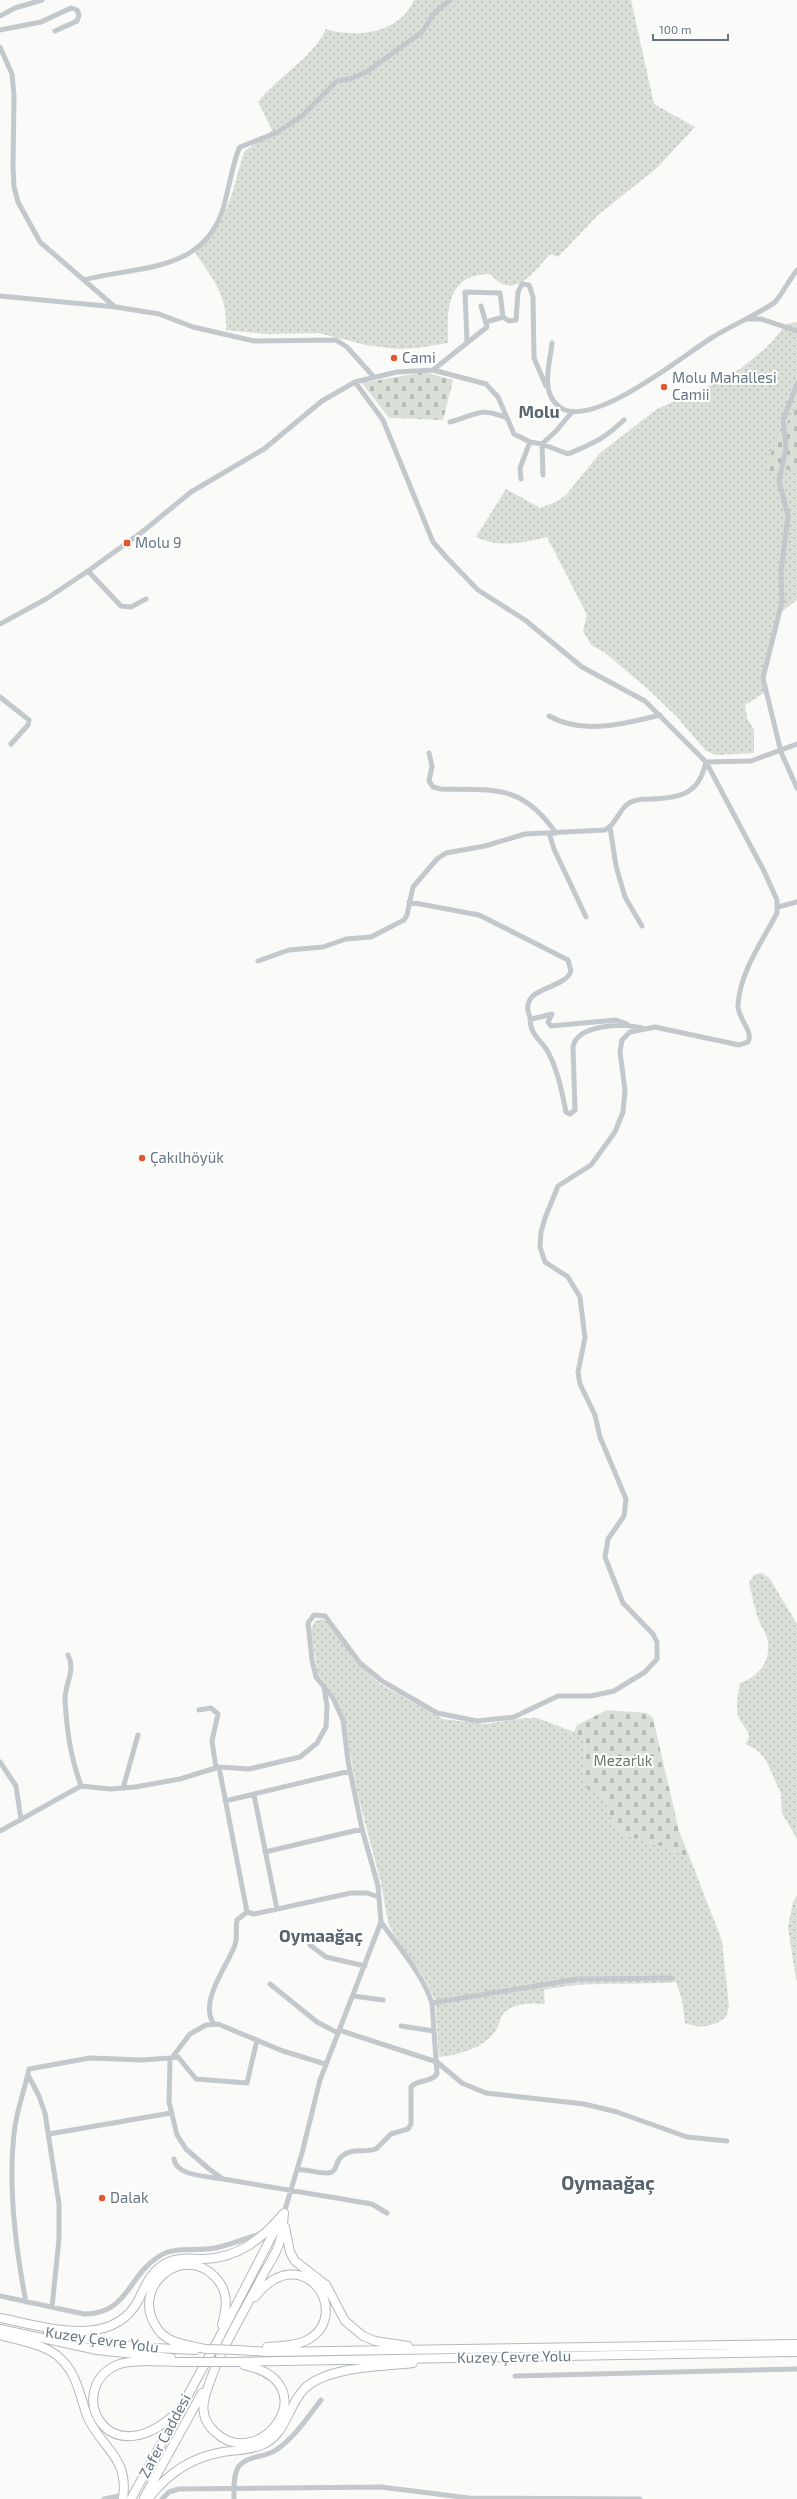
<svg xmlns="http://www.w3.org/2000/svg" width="797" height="2499" font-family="'Exo 2',sans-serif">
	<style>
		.grass { fill: url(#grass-dots) }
		.cemetery { fill: url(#cemetery-stones) }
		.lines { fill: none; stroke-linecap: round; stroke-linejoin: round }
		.highway-casing { stroke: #b4b9bd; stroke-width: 10 }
		.minor { stroke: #c3c8cc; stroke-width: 5 }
		.highway { stroke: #fff; stroke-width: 8 }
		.highway-bridge-casing { stroke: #b4b9bd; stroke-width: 10; stroke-linecap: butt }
		.highway-bridge { stroke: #fff; stroke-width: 8 }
		.poi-dot { fill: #e4572e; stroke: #fff; stroke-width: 1.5 }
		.labels { text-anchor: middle; stroke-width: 4; stroke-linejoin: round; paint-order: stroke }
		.poi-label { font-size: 15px; fill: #657683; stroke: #fff; text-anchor: start }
		.park-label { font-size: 15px; fill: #687a64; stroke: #fff }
		.street-label { font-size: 15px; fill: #657683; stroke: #fff }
		.quarter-label { font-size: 17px; font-weight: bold; fill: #57646e; stroke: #fff }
		.district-label { font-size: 19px; font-weight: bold; fill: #57646e; stroke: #fff }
	</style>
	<defs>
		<pattern id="grass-dots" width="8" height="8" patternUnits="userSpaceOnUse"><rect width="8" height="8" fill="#dadfd7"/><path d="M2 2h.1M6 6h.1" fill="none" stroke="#b4b9b4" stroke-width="1.8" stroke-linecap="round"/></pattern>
		<pattern id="cemetery-stones" width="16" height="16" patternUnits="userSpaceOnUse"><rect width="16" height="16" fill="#dadfd7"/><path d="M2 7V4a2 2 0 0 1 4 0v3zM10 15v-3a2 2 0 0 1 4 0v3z" fill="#b4b9b4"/></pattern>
	</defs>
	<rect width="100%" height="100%" fill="#fafaf8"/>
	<!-- grass -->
	<path class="grass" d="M414,0H631L654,104L695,127L657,168L598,215L558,257L550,254C534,272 514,302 490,274C446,274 447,311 448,343L417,348L397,349L366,345L319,333L266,334L226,330C228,295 212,278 194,251L210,238L222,219L231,197L244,152L272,130L258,102C279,75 312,59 326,29C357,39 400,33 414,0Z
		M797,322V600L780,613L766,656L764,693L745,705L747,718L754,730V753L717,755L706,751L677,717L649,690L604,652L591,645L583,631L587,615L547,537C522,543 500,548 476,537L506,489L540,508L556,502L566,495L600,453L657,409L711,385L740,369L766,348L787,324Z
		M762,1573L770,1579L797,1624V1839L782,1813L781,1794L766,1760L757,1750L745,1744C756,1733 740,1726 738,1715C736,1705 738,1693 740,1683C759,1677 773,1658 767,1638C765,1631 760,1625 758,1618C754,1607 752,1594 749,1583L754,1575Z
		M322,1619L329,1623L355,1660L380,1684L443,1719L485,1724L525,1718H537L574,1732L585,1742L583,1783L603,1796L613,1823L625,1835L664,1847L690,1858L722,1941L729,2007L726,2017C714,2027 700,2029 685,2023L682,2000L676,1982C631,1986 588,1980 544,1990L545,2004C533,2003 516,2003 506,2011C500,2015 500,2024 496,2030C485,2048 458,2055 439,2057L435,2000L422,1974L395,1938L388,1922L381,1883L358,1796L342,1711L333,1693L318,1678L311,1629L315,1621Z
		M797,1895V1980H796L788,1927L793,1902Z"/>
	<!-- cemetery -->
	<path class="cemetery" d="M425,372L453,380L443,420L389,418L362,383Z
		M797,401V468L773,472L765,469L780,430L792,417Z
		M607,1710L647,1713L653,1718L679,1831L690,1858L664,1847L625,1835L613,1823L603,1796L588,1789L583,1783L585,1742L574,1732L577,1725Z"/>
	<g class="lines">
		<defs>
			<path id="highway" d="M285,2227L290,2252L295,2261L326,2285L345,2321L363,2336L375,2341L408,2346
				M255,2297C302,2237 353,2313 309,2339C297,2346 280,2346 267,2347
				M0,2318C43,2326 113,2351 139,2299C146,2284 153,2267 171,2261C182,2257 193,2259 204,2259C238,2258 262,2239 283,2214
				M0,2329L97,2350L171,2358
				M48,2332L135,2347L195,2350
				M0,2335C20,2341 47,2344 62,2360C78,2376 80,2398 88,2418C103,2450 129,2457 123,2499
				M206,2349C195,2347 183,2345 173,2341C165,2338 158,2331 154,2323C133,2284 184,2244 215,2277C229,2291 227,2307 222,2325
				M237,2350L268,2352L797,2344
				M230,2362L797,2352
				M244,2365C330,2383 259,2476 214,2431C200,2418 202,2403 208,2387C221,2348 244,2312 263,2275C268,2265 278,2252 280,2240C283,2232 283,2222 284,2213
				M174,2415C105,2476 65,2388 117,2365C134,2358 178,2363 199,2362
				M144,2498L202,2393
				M131,2499L217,2342L277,2226
				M148,2499C167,2474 191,2457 223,2452C236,2450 250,2450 262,2445C287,2434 287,2406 305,2388C329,2366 382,2367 413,2363"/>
		</defs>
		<!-- highway casing -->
		<use href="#highway" class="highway-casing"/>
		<!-- minor -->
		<path class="minor" d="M0,16L15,8L42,0
			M0,30L41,22L71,8L77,10L79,15L77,21L55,31
			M0,47L12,74L14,95L13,168L14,187L18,202L40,242L115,307
			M84,280C134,266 200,274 222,212C227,198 234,156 240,147L276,133L302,116L337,81L353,78L368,71L422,32L435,12L450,0
			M0,296L116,307L159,314L193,327L254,341L336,340L347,347L373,376
			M746,319H761L797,331
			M486,322L503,317L509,321L516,320L518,292L522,284L529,285L533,297L534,358L546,386
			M467,343L465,292L500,293L503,317
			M552,343C550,364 539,394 561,408C594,429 685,354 713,337C725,329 770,308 776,301C784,291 789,280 797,270
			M433,370L487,327L481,306
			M797,384L783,420L786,448L779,481L788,516L781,571L782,602L763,678L781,752L797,788
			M450,422C476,415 479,406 507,418
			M543,475L542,444L568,454C593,443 603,440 624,420
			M521,479L520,468L530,442
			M88,571L121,606L131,607L146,599
			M0,624L46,599L88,571L142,532L191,492L264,449L322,401L355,382L397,372L433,370L486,384L498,397L514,434L530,442L542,444L557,430L572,412
			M0,697L29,720L28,725L11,744
			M549,716C582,735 625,724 660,715
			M429,753L432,766L429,781L433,787L441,789C495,790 522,784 556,833
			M610,827L616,866L625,897L642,926
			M549,833L554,849L586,917
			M409,902L479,915L568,960L571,971C564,990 524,986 528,1011C529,1015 529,1017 532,1019L552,1014L548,1022L551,1026L616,1020L627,1024
			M778,907L797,902
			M258,961L289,950L323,947L346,939L371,937L404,920L407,915L413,887L437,859L446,853L485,846L525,834L605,830C617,824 618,810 629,803C636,799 643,799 651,799C681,798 699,794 706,762L751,761L797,744
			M530,1017C530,1036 540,1038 548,1052C558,1071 562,1092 566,1112L570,1114L575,1110L573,1047C577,1024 624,1023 642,1028
			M68,1655C76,1671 65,1683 65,1699C67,1733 70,1754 81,1786
			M199,1710L211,1708L218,1714L212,1741L216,1768
			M0,1762L16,1786L21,1820
			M219,1767L247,1912L254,1914L351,1893H367L379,1897
			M123,1788L138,1735
			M254,1795L277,1909
			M225,1801L350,1771
			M0,1831L81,1786L110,1789L135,1787L180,1779L219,1767L249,1769L300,1757L317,1743L326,1727L327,1706L324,1687
			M265,1852L362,1829
			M310,1945L326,1957L365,1966
			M270,1984L317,2022L338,2033
			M353,1996L383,2000
			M432,2003L577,1979L672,1978
			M214,2024C198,2002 228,1965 235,1945C238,1936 235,1929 237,1920L247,1912
			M401,2026L434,2031
			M339,2030L437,2062L462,2083L486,2093L584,2104L617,2112L687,2137L727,2141
			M257,2040L247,2083L196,2079L178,2057L170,2058L169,2102L177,2135L186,2149L209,2169L223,2179L372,2204L387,2213
			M174,2055L190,2034L206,2025L218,2024L283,2051L325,2064
			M28,2075L39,2096L45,2113L59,2204V2239L52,2307
			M49,2134L171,2113
			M174,2159C176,2176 207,2176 221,2179
			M297,2170C308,2168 317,2174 328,2173C338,2172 335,2162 341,2157C352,2147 364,2153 376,2149L391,2134L408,2129L411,2124V2087C417,2079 431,2083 437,2074L432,2003C422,1973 399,1948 381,1922
			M284,2213L302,2153L320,2080L381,1922L378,1886L362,1829L348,1761L343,1720L333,1698L316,1677L312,1660L308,1623L314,1615L325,1616L360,1663L382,1681L437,1713L477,1721L514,1717L558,1696H591L614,1691L645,1672L657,1659V1642L653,1634L623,1603L605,1557L608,1539L624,1516L626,1499L600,1437L595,1415L580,1384L578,1372L585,1338L580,1297L568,1277L545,1262L540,1247L541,1232L545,1218L558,1186L591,1165L615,1132L623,1112L625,1090L620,1052L622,1040L630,1032L655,1027L739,1045L748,1042C754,1031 737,1018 738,1005C740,972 762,942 777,913V900L764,871L706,762L645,701L582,667L525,620L478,590L447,558L433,542L383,420L355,382
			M0,2296L84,2314C128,2314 128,2276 158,2257C175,2245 196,2252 215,2248C231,2245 247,2238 262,2233
			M26,2302C15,2245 7,2183 15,2126C18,2107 25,2088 29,2069L90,2058L142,2060L170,2058
			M515,2376L797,2369
			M104,2499L124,2495
			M162,2499L169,2492L179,2489L381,2487L469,2498L640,2499
			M234,2499C234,2489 233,2474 239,2466C248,2455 265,2458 276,2450C295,2437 307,2418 321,2400"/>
		<!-- highway -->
		<use href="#highway" class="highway"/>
		<defs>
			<path id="highway-bridge" d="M206,2349L237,2350
				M199,2362H230"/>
		</defs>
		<!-- highway-bridge casing -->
		<use href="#highway-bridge" class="highway-bridge-casing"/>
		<!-- highway-bridge -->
		<use href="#highway-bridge" class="highway-bridge"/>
	</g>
	<!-- markers -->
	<g class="poi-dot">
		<circle cx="394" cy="358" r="4"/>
		<circle cx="664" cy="387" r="4"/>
		<rect x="123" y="539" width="8" height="8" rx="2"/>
		<circle cx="142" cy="1158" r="4"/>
		<circle cx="102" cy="2198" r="4"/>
	</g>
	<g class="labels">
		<!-- poi labels -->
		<g class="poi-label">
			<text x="402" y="363">Cami</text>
			<text x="672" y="383">Molu Mahallesi<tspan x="672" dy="17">Camii</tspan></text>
			<text x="135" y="548">Molu 9</text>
			<text x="150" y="1163">Çakılhöyük</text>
			<text x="110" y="2203">Dalak</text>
		</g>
		<!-- park labels -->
		<g class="park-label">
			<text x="623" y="1766">Mezarlık</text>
		</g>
		<!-- street labels -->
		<g class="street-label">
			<text transform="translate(102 2340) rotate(8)" y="5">Kuzey Çevre Yolu</text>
			<text transform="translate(514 2357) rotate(-1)" y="5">Kuzey Çevre Yolu</text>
			<text transform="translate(165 2436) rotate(-62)" y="5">Zafer Caddesi</text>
		</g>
		<!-- quarter labels -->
		<g class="quarter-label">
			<text x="539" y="418">Molu</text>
			<text x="321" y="1942">Oymaağaç</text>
		</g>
		<!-- district labels -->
		<g class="district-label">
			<text x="608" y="2190">Oymaağaç</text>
		</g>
	</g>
	<!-- scale -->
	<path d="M653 34v6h75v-6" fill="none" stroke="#657683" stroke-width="2"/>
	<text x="659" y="34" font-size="12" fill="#657683" stroke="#ffffff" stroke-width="3" paint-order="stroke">100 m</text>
</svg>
